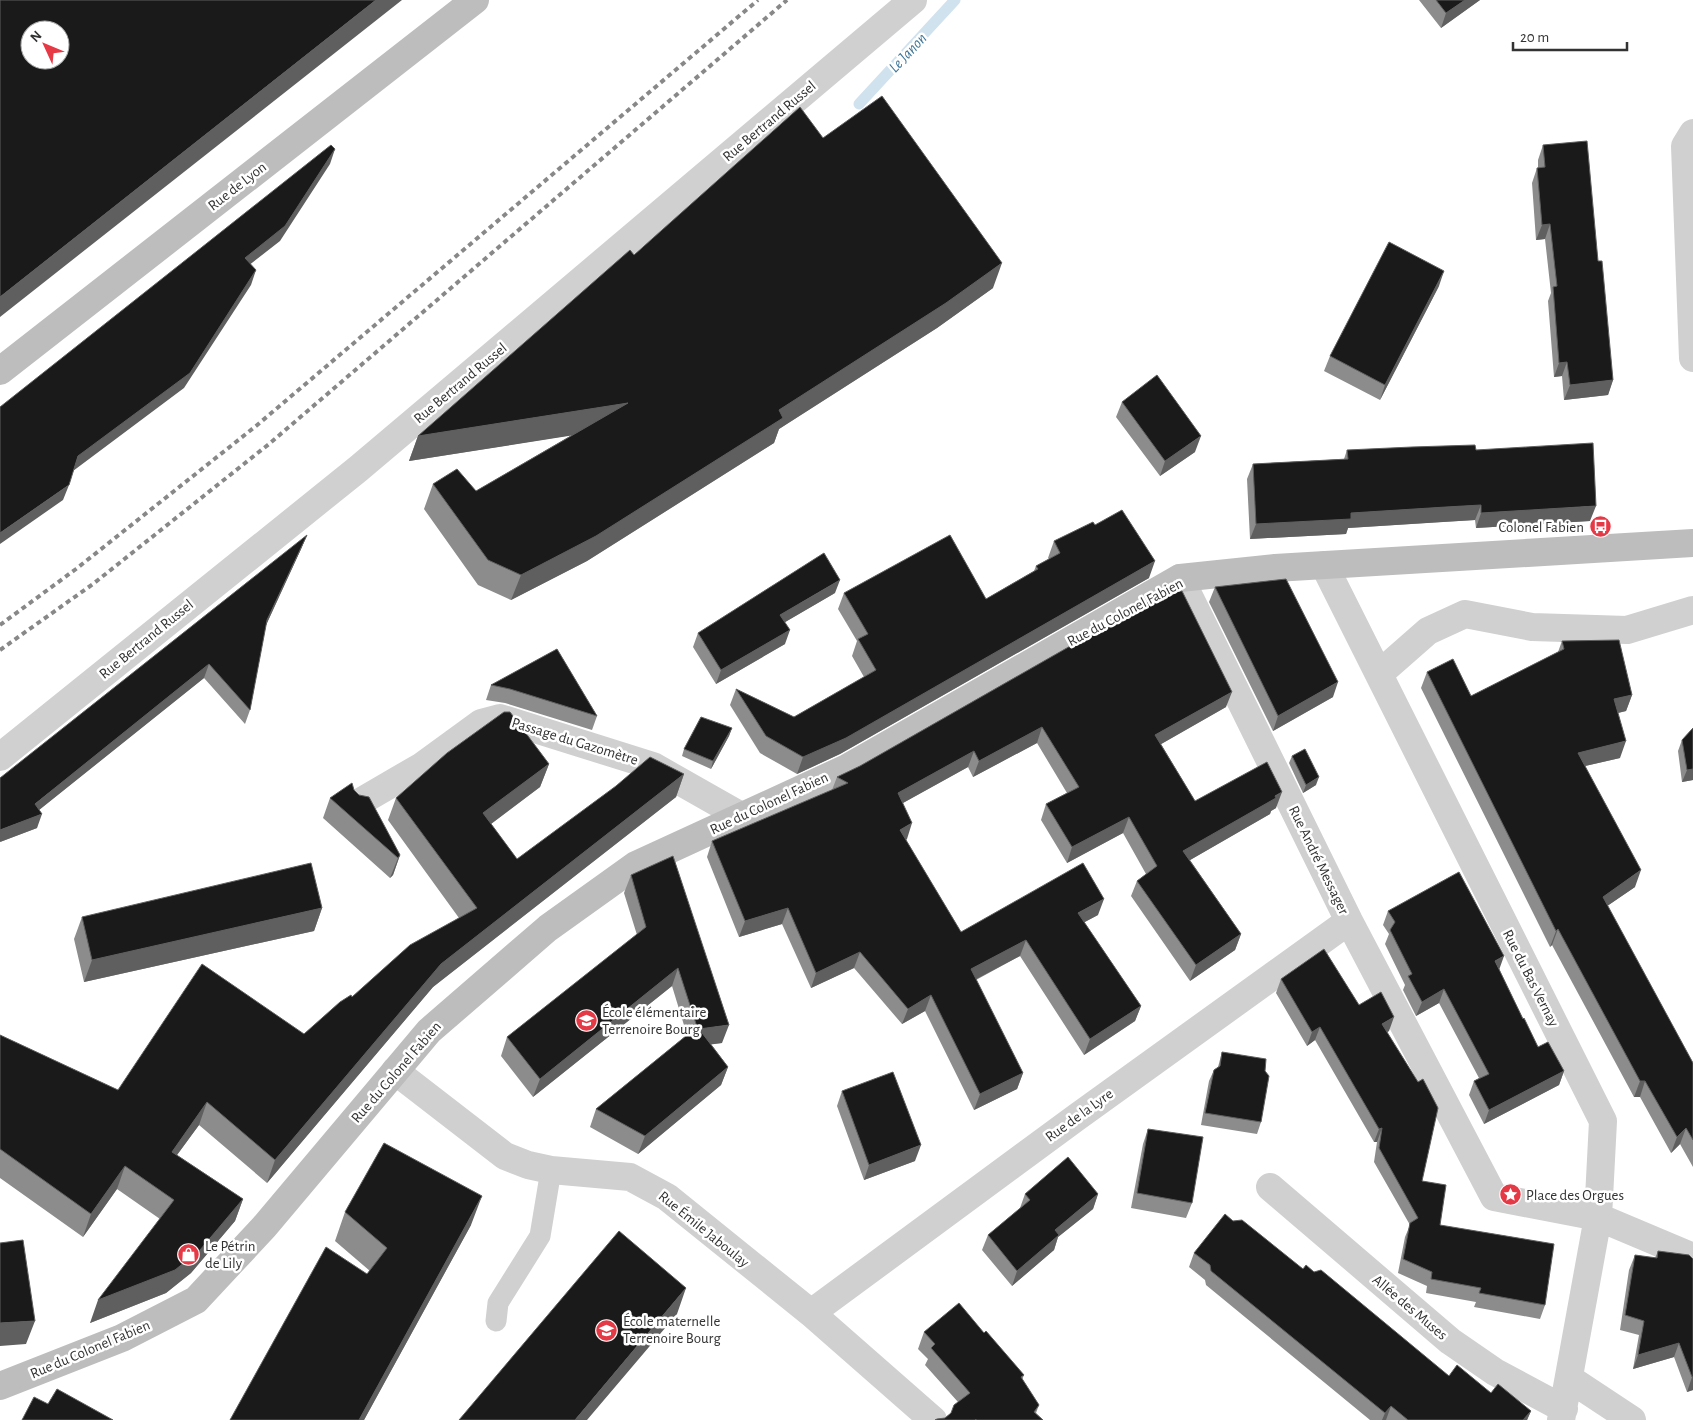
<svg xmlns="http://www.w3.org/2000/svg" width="1693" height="1420" font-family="'Alegreya Sans',sans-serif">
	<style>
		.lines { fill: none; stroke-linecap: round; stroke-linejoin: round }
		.stream { stroke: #cfe2ee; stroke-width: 11 }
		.lane { stroke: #d0d0d0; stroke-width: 21 }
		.street { stroke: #d0d0d0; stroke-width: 28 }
		.secondary { stroke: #bdbdbd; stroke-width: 28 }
		.rail { stroke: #888; stroke-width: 4; stroke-dasharray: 5 4; stroke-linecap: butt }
		.wall { fill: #8c8c8c }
		.shaded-wall { fill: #5f5f5f }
		.building { fill: #1a1a1a; stroke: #5f5f5f; fill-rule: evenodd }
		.labels { text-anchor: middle; stroke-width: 5; stroke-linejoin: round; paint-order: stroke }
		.street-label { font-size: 15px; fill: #333; stroke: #fff }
		.poi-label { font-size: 15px; fill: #333; stroke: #fff; text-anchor: start }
		.water-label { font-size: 16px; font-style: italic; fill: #3f7597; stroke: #fff }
	</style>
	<rect width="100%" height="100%" fill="#fff"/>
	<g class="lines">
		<!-- stream -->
		<path class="stream" d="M859,104L955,0"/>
		<!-- lane -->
		<path class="lane" d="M496,1321L498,1303L540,1236L551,1170"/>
		<!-- street -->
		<path class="street" d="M1693,133L1685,146L1693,358
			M1324,565L1603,1121L1598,1217L1561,1420
			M1180,578L1349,921L1494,1197L1598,1217L1693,1257
			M1379,674L1428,631L1465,614L1532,627L1627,630L1693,610
			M0,757L358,469L913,0
			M360,802L422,766L481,723L500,718L653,766L741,816
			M395,1071L505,1156L528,1165L551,1170L630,1177L667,1197L811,1313L933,1420
			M1270,1187L1450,1341L1495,1372L1564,1409
			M811,1313L1077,1117L1349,921
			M1570,1379L1632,1420"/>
		<!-- secondary -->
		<path class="secondary" d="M0,371L475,0
			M0,1386L122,1338L196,1300L264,1227L429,1031L548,928L636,865L847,768L1180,578L1275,568L1693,543"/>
		<!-- rail -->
		<path class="rail" d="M0,625L76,569L256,426L758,0
			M0,650L93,584L269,444L787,0"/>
	</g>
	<!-- wall -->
	<path class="wall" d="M1419,0H1480L1441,28Z
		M823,138L993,288L937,328L779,429L774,443L587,561L511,600L478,585L424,509L433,484L476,491L572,435L409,461L418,436L634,255Z
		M1543,145L1598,261L1613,380L1608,395L1564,400L1562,376L1554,377L1548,301L1551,293L1545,239L1536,240L1532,183L1537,168H1538V160Z
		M1439,286L1380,400L1324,371L1330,356Z
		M1122,402L1195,452L1160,476L1116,417Z
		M1347,450H1476L1590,521L1476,528L1475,520L1441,522L1348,528L1346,534L1250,539L1247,479L1253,464L1344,459Z
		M1095,525L1149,578L840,754L797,774L760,753L730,705L736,689L794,717L864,677L852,656L857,641L838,609L844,593L986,599L1034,571L1036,566L1049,559L1048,558L1054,541Z
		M307,535L301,549L266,625L250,710L245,724L204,678L39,810L37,828L0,842Z
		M1215,587L1333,697L1273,731L1209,602Z
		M1172,588L1226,707L1161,744L1195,801L1276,808L1271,811L1270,814L1190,860L1241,934L1235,950L1190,981L1131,896L1137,881L1146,874L1123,833L1067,863L1041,820L1046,804L1067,793L1037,743L973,777L968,767L903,803L907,839L906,840L961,932L1098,915L1084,922L1141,1006L1135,1021L1084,1055L1020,956L976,980L1023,1073L1017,1089L974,1110L925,1011L902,1024L854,968L811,988L782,924L739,937L707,857L712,841L832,790L837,777L860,766Z
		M835,593L785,622V644L716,684L693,647L698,633Z
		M1562,641L1632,695L1626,711L1618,713L1620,758L1585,766L1635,887L1607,906L1693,1063V1167L1680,1144L1671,1153L1640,1097H1634L1552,945L1550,947L1421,688L1427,672L1471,696L1558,652Z
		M557,649L597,716L592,730L505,703L486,700L491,685Z
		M732,728L729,736L711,769L682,756L684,749Z
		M1693,728V780L1682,782L1678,751L1682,740Z
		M1292,756L1316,785L1303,793L1289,763Z
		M549,764L540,787L491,824L517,859L684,774L676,797L433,987L267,1183L199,1125L177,1155L243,1199L235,1221L191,1273L166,1293L90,1323L160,1219L117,1189L83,1237L0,1178V1035L118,1090L304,1034L352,997L459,918L388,820L396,798Z
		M354,790L400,855L393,875L390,878L323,818L330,798Z
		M631,875L722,1043L711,1044L728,1067L721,1085L638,1154L590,1127L596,1109L687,1035L672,986L533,1097L501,1056L507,1037L637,935L624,893Z
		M322,908L314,931L84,982L74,939L82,917Z
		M1388,911L1499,969L1523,1019L1538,1047L1564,1071L1559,1085L1484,1124L1469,1095L1474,1081L1479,1078L1439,1003L1416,1016L1403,990L1405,985L1385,944L1389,934L1383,925Z
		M1281,979L1359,1005L1389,1031L1387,1032L1422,1181L1440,1225L1545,1305L1540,1319L1474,1307L1476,1302L1426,1293L1427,1286L1398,1273L1405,1237L1410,1225L1374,1162L1377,1142H1374L1315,1040L1307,1046L1276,993Z
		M1222,1052L1265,1071L1261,1122L1257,1134L1201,1125L1209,1081L1214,1070L1218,1067Z
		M842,1091L915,1161L864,1180L837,1106Z
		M1148,1129L1192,1203L1186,1218L1131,1208L1143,1144Z
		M1025,1194H1098L1093,1209L1058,1237L1054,1250L1012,1286L982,1250L988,1235L1020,1208Z
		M345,1212L471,1225L364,1420H230L370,1271L335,1241Z
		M1233,1221L1303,1269L1449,1376L1491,1393L1531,1411L1527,1420H1370L1206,1285L1205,1280L1189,1267L1194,1253Z
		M1658,1251L1693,1259V1390L1687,1392L1674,1357L1633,1369L1639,1335L1620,1330L1629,1270L1635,1255L1655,1258Z
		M924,1332L984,1333L1024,1375L1022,1380L1039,1405L1036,1413L1043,1420H935L945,1418L951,1413L958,1402L925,1365L928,1359L918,1349Z"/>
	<!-- shaded-wall -->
	<path class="shaded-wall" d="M376,0H402L0,317V297Z
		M1465,0H1480L1441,28L1446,13Z
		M335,149L330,164L280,241L239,273L245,258Z
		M1550,224L1545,239L1536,240L1542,225Z
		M1002,263L993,288L937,328L779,429L774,443L587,561L511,600L521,575L779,410Z
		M256,270L251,285L184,388L73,471L78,456Z
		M1444,271L1439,286L1380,400L1385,385Z
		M1567,362L1562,376L1554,377L1559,363Z
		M1613,380L1608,395L1564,400L1570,385Z
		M628,403L619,428L409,461L418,436Z
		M1201,436L1195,452L1160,476L1165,461Z
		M69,485L63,500L0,544V533Z
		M1481,505L1475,520L1348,528L1346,534L1250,539L1256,524L1351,513Z
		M1596,506L1590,521L1476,528L1481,513Z
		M307,535L301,549L262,634L267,620Z
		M1155,561L1149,578L840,754L797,774L803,757Z
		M840,580L835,593L775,628L780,615Z
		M790,630L785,644L716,684L721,670Z
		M209,664L204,678L29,818L35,804Z
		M1338,682L1333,697L1273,731L1278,716Z
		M1232,692L1226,707L1149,751L1155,735Z
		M1632,695L1626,711L1609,715L1614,699Z
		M1042,727L1037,743L973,777L979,761Z
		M732,728L729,736L711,769L713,761Z
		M1626,741L1620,758L1572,769L1578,753Z
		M974,751L968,767L892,809L898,793Z
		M549,764L540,787L475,836L483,813Z
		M1693,769V780L1682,782L1687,770Z
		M684,774L676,797L433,987L267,1183L275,1160L441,964Z
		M1319,777L1316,785L1303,793L1306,785Z
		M1282,792L1276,808L1271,811L1270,814L1178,867L1183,851Z
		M42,814L37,828L0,842V830Z
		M1129,817L1123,833L1067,863L1072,847Z
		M912,823L907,839L894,846L900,830Z
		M400,855L393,875L390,878L398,858Z
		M1641,870L1635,887L1597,913L1603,897Z
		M1104,899L1098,915L1072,929L1078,913Z
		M322,908L314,931L84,982L92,960Z
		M788,908L782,924L739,937L745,921Z
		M1558,929L1552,945L1550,947L1556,931Z
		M1241,934L1235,950L1190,981L1196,965Z
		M1026,940L1020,956L965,985L971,969Z
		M860,952L854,968L811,988L816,973Z
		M1504,956L1499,970L1495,961Z
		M678,968L672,986L533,1097L540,1079Z
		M1444,989L1439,1003L1416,1016L1422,1002Z
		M931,995L925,1011L902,1024L908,1009Z
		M1141,1006L1135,1021L1084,1055L1090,1039Z
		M1394,1017L1389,1031L1377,1038L1382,1024Z
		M729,1025L722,1043L692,1047L699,1029Z
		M1320,1027L1315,1040L1307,1046L1312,1032Z
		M728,1067L721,1085L638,1154L645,1136Z
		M1564,1071L1559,1085L1484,1124L1489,1110Z
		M1023,1073L1017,1089L974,1110L980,1094Z
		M1640,1081H1645L1640,1097H1634Z
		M207,1102L199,1125L163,1174L172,1152Z
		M1382,1128L1377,1142H1374L1379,1129Z
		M1686,1128L1680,1144L1671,1153L1677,1137Z
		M921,1145L915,1161L864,1180L869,1165Z
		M125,1166L117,1189L83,1237L91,1214Z
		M1098,1194L1093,1209L1058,1237L1054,1250L1012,1286L1017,1271L1055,1230Z
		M482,1196L471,1225L364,1420H359Z
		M243,1199L235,1221L191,1273L166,1293L90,1323L98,1300Z
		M686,1288L677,1314L587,1420H575Z
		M35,1321L26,1344L0,1346V1323Z
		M1679,1343L1674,1357L1633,1369L1638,1355Z
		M1692,1377H1693V1390L1687,1392Z
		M1391,1406L1386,1420H1382L1385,1413Z
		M1531,1411L1527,1420H1523Z"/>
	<!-- building -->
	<path class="building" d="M0,0H376L0,297ZM30,30H60V60H30Z
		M1436,0H1465L1446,13Z
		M882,96L1002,263L946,303L779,410L783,418L596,536L521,575L488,560L433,484L457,469L476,491L628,403L418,436L630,250L634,255L800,107L823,138Z
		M1587,141L1598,261H1602L1613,380L1570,385L1567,362L1559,363L1553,287L1557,286L1550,224L1542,225L1537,168L1545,167L1543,145Z
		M331,145L335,149L285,226L245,258L256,270L190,373L78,456L69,485L0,533V407Z
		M1389,242L1444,271L1385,385L1330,356Z
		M1157,375L1201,436L1165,461L1122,402Z
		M1593,443L1596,506L1481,513V505L1446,507L1351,513V519L1256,524L1253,464L1348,459L1347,450L1412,447L1475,445L1476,450Z
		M1122,510L1155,561L846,738L803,757L766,736L736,689L794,717L876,670L858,639L868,634L844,593L950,535L986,599L1038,569L1036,566L1060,553L1054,541L1093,522L1095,525Z
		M307,535L267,620L250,710L209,664L35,804L42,814L0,830V778Z
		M824,553L840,580L780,615L790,630L721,670L698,633Z
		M1286,579L1338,682L1278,716L1215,587Z
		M1172,588L1174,592L1182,591L1232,692L1155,735L1195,801L1267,762L1282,792L1275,796L1276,798L1183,851L1241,934L1196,965L1137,881L1157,866L1129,817L1072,847L1046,804L1079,787L1042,727L979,761L974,751L898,793L912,823L900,830L961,932L1083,863L1104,899L1078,913L1141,1006L1090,1039L1026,940L971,969L1023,1073L980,1094L931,995L908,1009L860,952L816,973L788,908L745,921L712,841L848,783L837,777L860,766Z
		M1619,640L1632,695L1614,699L1626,741L1578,753L1641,870L1603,897L1693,1063V1140L1686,1128L1677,1137L1645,1081H1640L1558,929L1556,931L1427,672L1453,659L1471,696L1564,649L1562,641Z
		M557,649L597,716L510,689L491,685Z
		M504,712H510L549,764L483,813L517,859L616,786L650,757L684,774L441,964L275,1160L207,1102L172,1152L243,1199L200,1250L175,1270L98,1300L174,1200L125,1166L91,1214L0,1149V1035L118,1090L202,964L304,1034L340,1002L351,995L352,997L410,945L477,908L396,798L447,753Z
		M701,717L732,728L713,761L684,749Z
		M1693,728V769L1687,770L1682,740Z
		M1305,749L1319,777L1306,785L1292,756Z
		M352,783L354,790L359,795L369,797L400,855L398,858L330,798Z
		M673,856L729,1025L699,1029L728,1067L645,1136L596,1109L697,1027L678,968L540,1079L507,1037L646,927L631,875Z
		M311,863L322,908L92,960L82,917Z
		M1459,872L1504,956L1495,961L1523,1019L1524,1018L1538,1047L1548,1042L1564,1071L1489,1110L1474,1081L1489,1074L1444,989L1422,1002L1408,976L1412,974L1390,930L1395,922L1388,911Z
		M1324,949L1359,1005L1381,992L1394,1017L1382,1024L1418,1082L1423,1079L1438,1108L1422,1181L1446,1185L1440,1225L1554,1244L1545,1305L1479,1293L1481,1288L1431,1279L1432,1272L1403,1259L1410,1223L1418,1218L1379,1148L1382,1128L1379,1129L1320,1027L1312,1032L1281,979Z
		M1222,1052L1266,1059L1265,1071L1269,1076L1261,1122L1205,1113L1214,1070L1220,1066Z
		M893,1072L921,1145L869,1165L842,1091Z
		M1148,1129L1203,1137L1192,1203L1137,1193Z
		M384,1143L482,1196L359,1420H230L326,1247L367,1274L387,1248L345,1212Z
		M1068,1157L1098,1194L1055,1230L1059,1235L1017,1271L988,1235L1030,1200L1025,1194Z
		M1225,1214L1233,1221L1242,1220L1303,1269L1306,1265L1314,1272L1321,1270L1449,1376L1457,1365L1491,1393L1498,1384L1531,1411L1523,1420H1408L1391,1406L1385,1413L1211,1271L1210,1265L1194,1253Z
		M619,1231L686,1288L575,1420H459Z
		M23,1240L35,1321L0,1323V1243Z
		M1658,1251L1689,1255L1693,1259V1377H1692L1679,1343L1638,1355L1644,1321L1625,1315L1635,1255L1657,1258Z
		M959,1303L984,1333L986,1331L1024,1375L1021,1377L1039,1405L1034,1412L1043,1420H976V1419L975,1420H935L937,1419L945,1418L951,1413L954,1405L970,1393L931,1348L935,1344L924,1332Z
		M57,1389L113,1420H22L34,1397L48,1404Z"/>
	<!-- icons -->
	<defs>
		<symbol id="bus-disc" viewBox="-11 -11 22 22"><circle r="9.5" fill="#e63946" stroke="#fff"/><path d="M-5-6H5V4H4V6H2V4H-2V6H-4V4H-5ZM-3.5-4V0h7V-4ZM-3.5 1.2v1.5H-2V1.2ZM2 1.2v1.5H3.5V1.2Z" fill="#fff"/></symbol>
		<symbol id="school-disc" viewBox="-11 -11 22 22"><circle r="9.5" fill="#e63946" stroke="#fff"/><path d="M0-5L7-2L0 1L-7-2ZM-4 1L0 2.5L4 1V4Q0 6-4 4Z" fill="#fff"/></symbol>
		<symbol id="sight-disc" viewBox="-11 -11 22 22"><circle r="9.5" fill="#e63946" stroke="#fff"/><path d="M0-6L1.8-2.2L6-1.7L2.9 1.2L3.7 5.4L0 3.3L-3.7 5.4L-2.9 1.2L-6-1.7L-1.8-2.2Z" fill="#fff"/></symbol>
		<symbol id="shop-disc" viewBox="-11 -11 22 22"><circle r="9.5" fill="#e63946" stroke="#fff"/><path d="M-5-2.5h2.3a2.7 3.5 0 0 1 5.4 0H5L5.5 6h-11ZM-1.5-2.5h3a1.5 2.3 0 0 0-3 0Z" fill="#fff"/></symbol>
	</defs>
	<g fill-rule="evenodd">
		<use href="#bus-disc" x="1588" y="514" width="25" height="25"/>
		<use href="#school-disc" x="574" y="1008" width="25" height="25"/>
		<use href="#sight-disc" x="1498" y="1182" width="25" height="25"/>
		<use href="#shop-disc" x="176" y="1242" width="25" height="25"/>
		<use href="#school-disc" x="594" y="1318" width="25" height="25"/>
	</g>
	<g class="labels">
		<!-- street labels -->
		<g class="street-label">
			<text transform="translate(769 121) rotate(-40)" y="5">Rue Bertrand Russel</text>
			<text transform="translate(237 186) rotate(-38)" y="5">Rue de Lyon</text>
			<text transform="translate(460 383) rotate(-40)" y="5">Rue Bertrand Russel</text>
			<text transform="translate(1125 612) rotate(-28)" y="5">Rue du Colonel Fabien</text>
			<text transform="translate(146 639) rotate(-39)" y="5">Rue Bertrand Russel</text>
			<text transform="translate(575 741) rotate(17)" y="5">Passage du Gazomètre</text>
			<text transform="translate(769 803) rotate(-25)" y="5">Rue du Colonel Fabien</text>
			<text transform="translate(1319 860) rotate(64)" y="5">Rue André Messager</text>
			<text transform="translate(1531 978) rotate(63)" y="5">Rue du Bas Vernay</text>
			<text transform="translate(396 1072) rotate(-49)" y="5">Rue du Colonel Fabien</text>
			<text transform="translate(1079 1115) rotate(-36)" y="5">Rue de la Lyre</text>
			<text transform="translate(704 1229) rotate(39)" y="5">Rue Émile Jaboulay</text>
			<text transform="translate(1410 1307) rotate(40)" y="5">Allée des Muses</text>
			<text transform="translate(90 1349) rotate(-23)" y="5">Rue du Colonel Fabien</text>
		</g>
		<!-- poi labels -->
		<g class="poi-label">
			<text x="1584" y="532" text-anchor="end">Colonel Fabien</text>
			<text x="602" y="1017">École élémentaire<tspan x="602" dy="17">Terrenoire Bourg</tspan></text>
			<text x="1526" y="1200">Place des Orgues</text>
			<text x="205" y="1251">Le Pétrin<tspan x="205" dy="17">de Lily</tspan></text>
			<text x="623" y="1326">École maternelle<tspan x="623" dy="17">Terrenoire Bourg</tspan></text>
		</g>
		<!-- water labels -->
		<g class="water-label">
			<text transform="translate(907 52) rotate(-47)" y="6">Le Janon</text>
		</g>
	</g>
	<!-- north arrow -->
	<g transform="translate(45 45) rotate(314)"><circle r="24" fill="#ffffff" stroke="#adadad"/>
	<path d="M0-4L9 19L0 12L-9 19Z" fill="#e63946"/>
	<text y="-8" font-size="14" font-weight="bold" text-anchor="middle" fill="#333333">N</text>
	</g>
	<!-- scale -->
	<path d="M1513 42v8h114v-8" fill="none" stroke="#333333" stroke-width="2.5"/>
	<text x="1520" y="42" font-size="15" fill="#333333" stroke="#ffffff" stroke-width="4" paint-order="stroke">20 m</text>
</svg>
